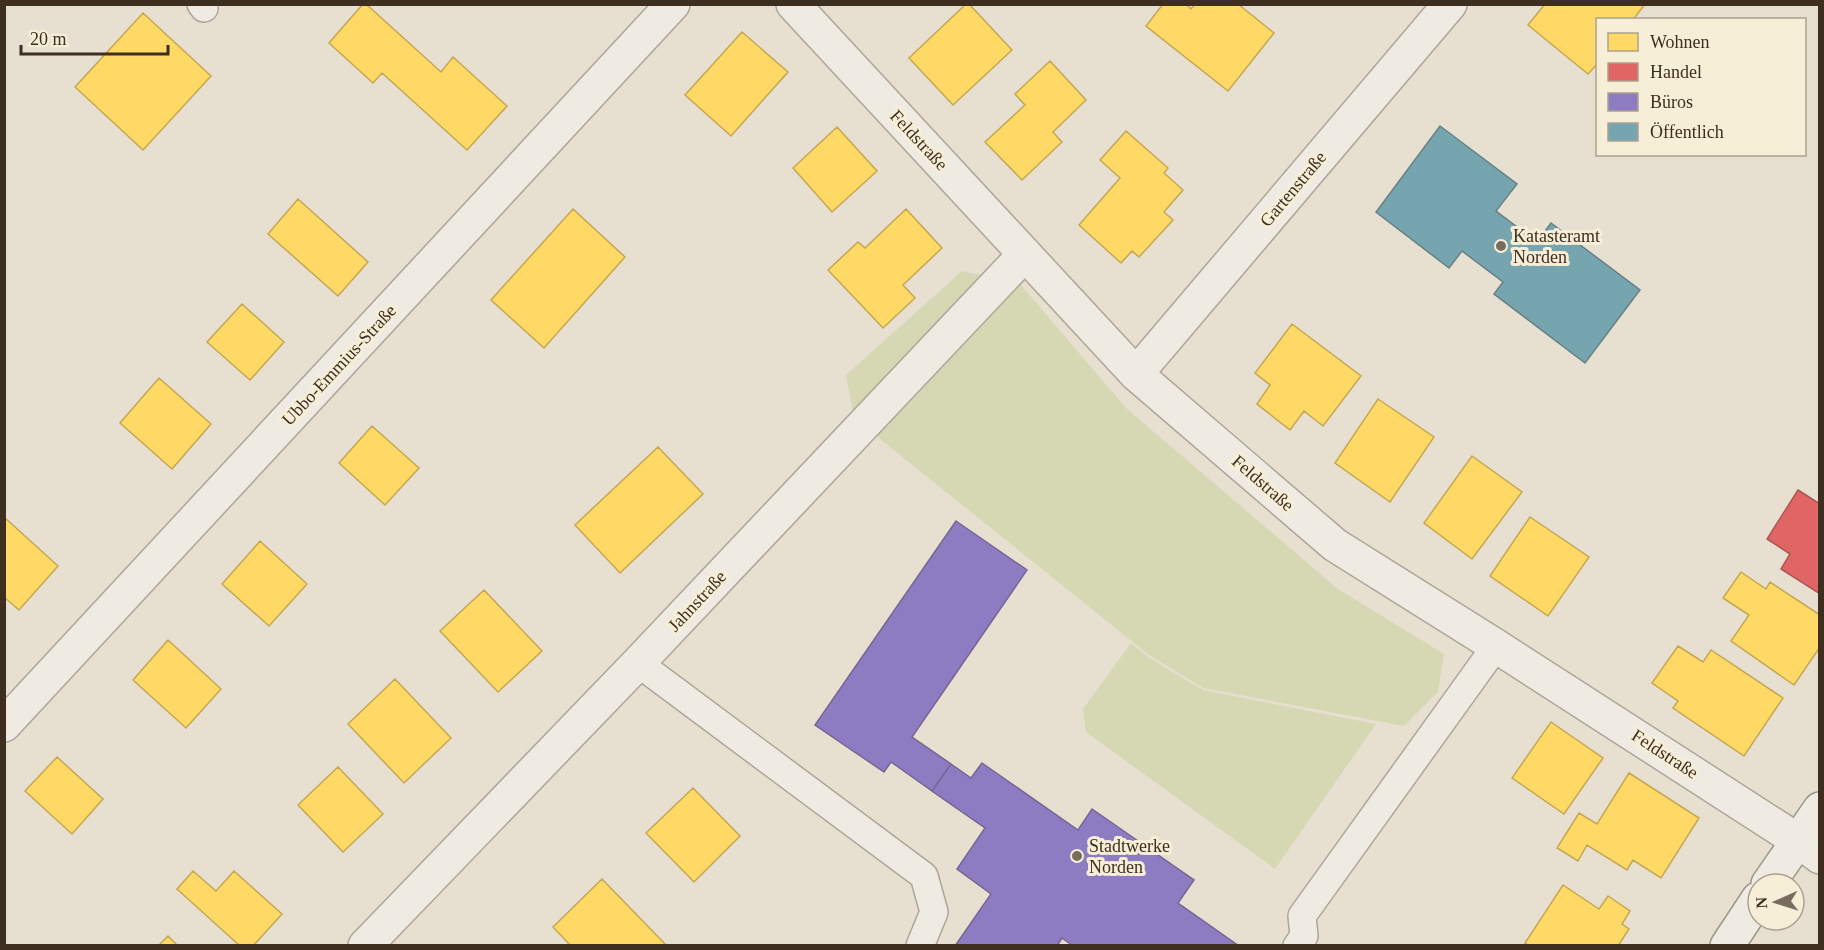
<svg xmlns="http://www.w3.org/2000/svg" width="1824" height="950" font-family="'Times New Roman',serif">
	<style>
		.green { fill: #d6d7b3 }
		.homes { fill: #ffd966; stroke: #c5a651; stroke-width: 1.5 }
		.shops { fill: #e06666; stroke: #af5551; stroke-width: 1.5 }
		.offices { fill: #8e7cc3; stroke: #766592; stroke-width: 1.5 }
		.public { fill: #76a5af; stroke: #658184; stroke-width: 1.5 }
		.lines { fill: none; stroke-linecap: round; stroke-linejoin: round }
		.lane-casing { stroke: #ada599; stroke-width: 30 }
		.street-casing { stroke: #ada599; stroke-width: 36 }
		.secondary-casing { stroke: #9c958a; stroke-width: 36 }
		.lane { stroke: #efebe3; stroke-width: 27 }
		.street { stroke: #efebe3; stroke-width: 33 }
		.secondary { stroke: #efebe3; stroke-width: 33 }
		.poi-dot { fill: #786c5e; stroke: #f7eed8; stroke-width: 2 }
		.labels { text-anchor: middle; stroke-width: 6; stroke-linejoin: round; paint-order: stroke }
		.street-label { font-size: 18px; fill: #3d2e20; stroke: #f7eed8 }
		.poi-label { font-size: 18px; fill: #3d2e20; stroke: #f7eed8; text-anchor: start }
	</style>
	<rect width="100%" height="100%" fill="#e7e0d1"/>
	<!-- green -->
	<path class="green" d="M962,271L1020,284L1127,409L1338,589L1444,654L1438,692L1404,726L1203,688L1149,655L854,418L846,375Z
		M1131,643L1148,657L1203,690L1376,724L1275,869L1086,732L1083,709Z"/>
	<!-- homes -->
	<path class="homes" d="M363,4H366L441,72L453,57L507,106L467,150L382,73L373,83L329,43Z
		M966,4H969L1012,50L953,105L909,58Z
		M1163,4H1186L1191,9L1195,4H1238L1274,33L1228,91L1146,26Z
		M1545,4H1645L1633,20H1598V63L1588,74L1528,25Z
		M143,13L211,76L143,150L75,87Z
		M742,32L788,72L731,136L685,95Z
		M1050,61L1086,100L1053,132L1062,142L1022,180L985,142L1025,105L1015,94Z
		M837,127L877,171L832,212L793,168Z
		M1126,131L1168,168L1164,173L1183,190L1164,212L1173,220L1139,257L1132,251L1121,263L1079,225L1120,178L1100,160Z
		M298,199L368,262L338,296L268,234Z
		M573,209L625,257L544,348L491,300Z
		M906,209L942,248L903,285L915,298L883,328L828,270L858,242L865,248Z
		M242,304L284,342L250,380L207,342Z
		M1292,324L1361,376L1323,426L1304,411L1290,430L1257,404L1270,385L1255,373Z
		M159,378L211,424L172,469L120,423Z
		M1378,399L1434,437L1390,502L1335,463Z
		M372,426L419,468L385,505L339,463Z
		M658,447L703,494L620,573L575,525Z
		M1472,456L1522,492L1472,559L1424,523Z
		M4,517L58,566L19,610L4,597Z
		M1530,517L1589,557L1548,616L1490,576Z
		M260,541L307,584L269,626L222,584Z
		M1741,572L1766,589L1770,582L1820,615V647L1794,685L1731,641L1749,615L1723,598Z
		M484,590L542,651L498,692L440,631Z
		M168,640L221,689L186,728L133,680Z
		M1678,646L1703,662L1711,650L1783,698L1744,756L1673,708L1678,701L1652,683Z
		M395,679L451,738L404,783L348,724Z
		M1551,722L1603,758L1564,814L1512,778Z
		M57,757L103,799L72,834L25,791Z
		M338,767L383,814L343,852L298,805Z
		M1629,773L1699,818L1661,878L1633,860L1627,870L1587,845L1578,861L1557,848L1579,813L1597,824Z
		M693,788L740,836L694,882L646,833Z
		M193,871L216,891L234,871L282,914L253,946H240L177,889Z
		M602,879L665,944L663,946H571L553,927Z
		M1563,885L1599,909L1608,896L1630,911L1622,924L1629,929L1618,946H1529L1525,943Z
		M168,936L178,946H158Z"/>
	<!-- shops -->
	<path class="shops" d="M1798,490L1820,504V594L1781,569L1790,554L1767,539Z"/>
	<!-- offices -->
	<path class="offices" d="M956,521L1027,570L912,737L951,764L932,791L891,762L884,772L815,725Z
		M982,763L1078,830L1092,809L1194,880L1178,903L1239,946H1073L1062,938L1057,946H955L991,894L957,869L985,828L932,791L951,764L971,778Z"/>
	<!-- public -->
	<path class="public" d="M1440,126L1517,184L1496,211L1537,242L1551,223L1640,290L1585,363L1494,294L1503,282L1462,251L1449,268L1376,212Z"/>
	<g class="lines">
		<defs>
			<path id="lane" d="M201,4L204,8
				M638,663L924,876L934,912L920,946
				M1297,946L1304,936L1302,916L1496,646"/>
			<path id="street" d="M793,4L1136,374L1335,545L1496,646L1797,840L1820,857
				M1136,374L1450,4
				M4,725L673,4
				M365,946L638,663L1025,254"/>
			<path id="secondary" d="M1768,884L1820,809
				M1727,946L1758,899"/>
		</defs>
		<!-- lane casing -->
		<use href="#lane" class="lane-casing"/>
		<!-- street casing -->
		<use href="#street" class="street-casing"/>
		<!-- secondary casing -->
		<use href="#secondary" class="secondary-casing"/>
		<!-- lane -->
		<use href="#lane" class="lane"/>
		<!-- street -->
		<use href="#street" class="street"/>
		<!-- secondary -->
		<use href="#secondary" class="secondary"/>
	</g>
	<!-- markers -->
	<g class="poi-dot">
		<circle cx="1501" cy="246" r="6"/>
		<circle cx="1077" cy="856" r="6"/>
	</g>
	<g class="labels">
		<!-- street labels -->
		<g class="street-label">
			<text transform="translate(919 140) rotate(47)" y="6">Feldstraße</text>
			<text transform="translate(1293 189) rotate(-50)" y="6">Gartenstraße</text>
			<text transform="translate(339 365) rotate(-47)" y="6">Ubbo-Emmius-Straße</text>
			<text transform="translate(1263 483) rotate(41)" y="6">Feldstraße</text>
			<text transform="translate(697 601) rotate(-47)" y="6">Jahnstraße</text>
			<text transform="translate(1665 754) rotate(33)" y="6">Feldstraße</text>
		</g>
		<!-- poi labels -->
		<g class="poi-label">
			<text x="1513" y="242">Katasteramt<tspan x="1513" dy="21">Norden</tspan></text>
			<text x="1089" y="852">Stadtwerke<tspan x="1089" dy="21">Norden</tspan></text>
		</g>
	</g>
	<!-- border -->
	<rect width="1824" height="950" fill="none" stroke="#3d2e20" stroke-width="12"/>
	<!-- legend -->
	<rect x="1596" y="18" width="210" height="138" fill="#f7eed8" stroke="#ada18e" stroke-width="1.5"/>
	<rect x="1608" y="33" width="30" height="18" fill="#ffd966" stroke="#ada18e" stroke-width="1.5"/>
	<text x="1650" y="48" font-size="18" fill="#3d2e20">Wohnen</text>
	<rect x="1608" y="63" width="30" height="18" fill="#e06666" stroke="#ada18e" stroke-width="1.5"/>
	<text x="1650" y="78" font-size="18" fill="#3d2e20">Handel</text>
	<rect x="1608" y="93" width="30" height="18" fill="#8e7cc3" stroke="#ada18e" stroke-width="1.5"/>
	<text x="1650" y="108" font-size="18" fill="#3d2e20">Büros</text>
	<rect x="1608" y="123" width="30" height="18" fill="#76a5af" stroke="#ada18e" stroke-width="1.5"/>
	<text x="1650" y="138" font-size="18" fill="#3d2e20">Öffentlich</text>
	<!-- north arrow -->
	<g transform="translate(1776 902) rotate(267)"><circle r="28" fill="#f7eed8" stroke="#ada18e" stroke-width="1.5"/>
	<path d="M0-4.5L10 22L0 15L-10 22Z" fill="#786c5e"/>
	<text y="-9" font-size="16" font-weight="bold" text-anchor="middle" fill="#3d2e20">N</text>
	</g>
	<!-- scale -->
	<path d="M21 45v9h147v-9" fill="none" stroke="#3d2e20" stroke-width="3"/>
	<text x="30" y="45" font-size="18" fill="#3d2e20" stroke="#f7eed8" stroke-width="4.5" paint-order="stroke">20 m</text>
</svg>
